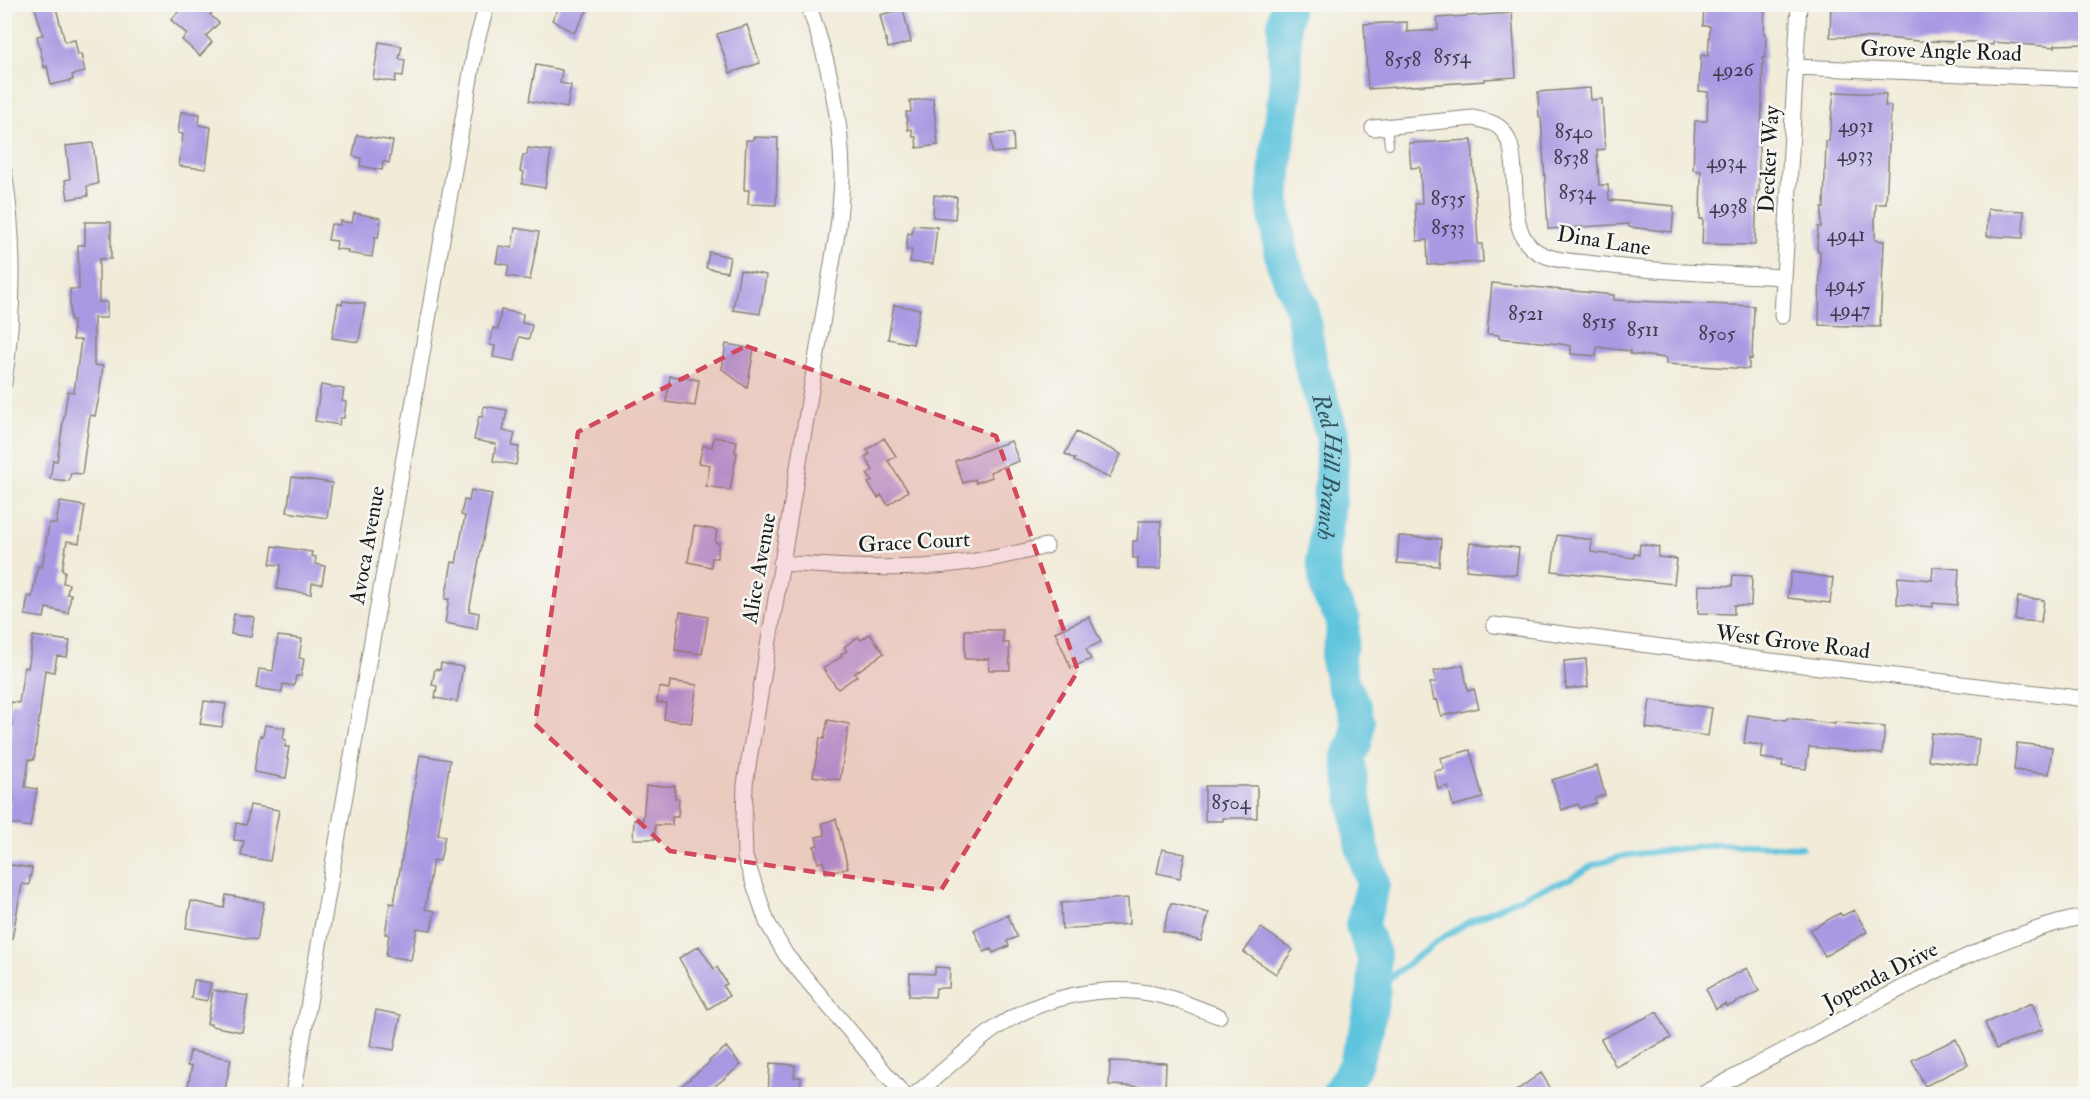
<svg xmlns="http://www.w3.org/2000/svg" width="2090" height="1099" font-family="'IM FELL Double Pica',serif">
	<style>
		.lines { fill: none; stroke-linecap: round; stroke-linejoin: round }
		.stream { stroke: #5fc4dd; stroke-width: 6 }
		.river { stroke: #5fc4dd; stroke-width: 34 }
		.building { fill: #a998e2 }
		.lane-casing { stroke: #86847a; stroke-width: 10 }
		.street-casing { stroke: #86847a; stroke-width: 17 }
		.lane { stroke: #fff; stroke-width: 8 }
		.street { stroke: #fff; stroke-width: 15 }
		.marked { fill: #d1495b; fill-opacity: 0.2; stroke: #d1495b; stroke-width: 4.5; stroke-dasharray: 12 8; stroke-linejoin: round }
		.labels { text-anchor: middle; stroke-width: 5; stroke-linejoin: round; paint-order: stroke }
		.number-label { font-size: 20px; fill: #3f3b4e }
		.street-label { font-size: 22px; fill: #1c1c1c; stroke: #f6f6f2 }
		.water-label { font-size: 24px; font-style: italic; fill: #335760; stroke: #f6f6f2 }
	</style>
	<rect width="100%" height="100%" fill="#f6f6f2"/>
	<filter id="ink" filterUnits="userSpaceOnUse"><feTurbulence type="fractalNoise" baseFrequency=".0167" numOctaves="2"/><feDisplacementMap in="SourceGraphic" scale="12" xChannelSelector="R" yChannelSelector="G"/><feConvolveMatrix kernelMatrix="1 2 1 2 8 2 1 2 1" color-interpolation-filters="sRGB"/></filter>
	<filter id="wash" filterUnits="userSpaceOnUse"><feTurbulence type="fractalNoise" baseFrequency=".008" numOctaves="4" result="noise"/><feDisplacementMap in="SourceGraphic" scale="24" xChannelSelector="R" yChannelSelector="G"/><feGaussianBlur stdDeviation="1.35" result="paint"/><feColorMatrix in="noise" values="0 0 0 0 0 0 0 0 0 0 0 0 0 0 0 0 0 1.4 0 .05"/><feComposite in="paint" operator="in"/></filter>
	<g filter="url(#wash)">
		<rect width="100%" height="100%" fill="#f1ebd8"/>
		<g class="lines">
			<!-- stream -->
			<path class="stream" d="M1374,990L1439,940L1467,923L1530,893L1570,879L1593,865L1622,856L1718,844L1802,847"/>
			<!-- river -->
			<path class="river" id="s1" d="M1287,4L1284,24L1286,87L1277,150L1273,202L1282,260L1302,309L1311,366L1333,437L1331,482L1323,559L1327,591L1343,619L1342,641L1337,659L1343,685L1354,706L1358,723L1356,741L1348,757L1362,847L1373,884L1362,925L1374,957V990L1367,1028L1354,1067L1338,1094"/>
		</g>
		<g id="blocks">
			<!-- building -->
			<path class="building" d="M34,4H55L65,42L75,40L78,55L81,54L85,72L72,75L73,80L51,85L47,66L44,67L37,36L43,35Z
				M185,4H219L210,15L219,23L206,36L212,42L200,56L182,40L187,34L171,20Z
				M561,4H591L574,33L552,20Z
				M1704,4H1765L1764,34H1766L1765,58H1763L1761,142H1759V191H1757L1755,245L1702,244L1703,219H1700L1701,171L1693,170L1695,121H1707L1708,92L1699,91L1701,55L1708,56L1710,26H1703Z
				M1831,4H2085V44L2055,45V47L1993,42V45L1974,44L1975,42L1918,41L1886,38L1830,37Z
				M903,9L911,42L888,48L880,15Z
				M1512,13L1516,77L1484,79L1485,81L1368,89L1364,24L1407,22V32L1438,30L1437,18Z
				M747,25L760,63L730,73L717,34Z
				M379,42L402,46L399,59L405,60L403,76L396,75L395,82L373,79Z
				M536,65L562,70L560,83L571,85L567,108L529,101Z
				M1590,88L1591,100L1602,99L1605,149L1597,150L1599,185H1608L1609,200L1674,206L1672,232L1629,227V224L1548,229L1541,117H1539L1538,92Z
				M1834,92L1886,94L1885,106H1891L1886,204H1876L1875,222V240L1884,241L1880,327L1819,325L1820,251H1817L1818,227H1821L1822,208H1824L1826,141H1829Z
				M933,98L938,145L917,148L916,137H913L912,129L908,130L906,112H911L910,101Z
				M181,112L200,114L199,125L211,127L206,169L179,166L183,134L178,133Z
				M1013,133L1014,151L992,153L991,135Z
				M357,135L393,141L389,163L383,161L382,170L360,166L361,158L353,156Z
				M753,137L778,138L776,205L748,204L749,190H744L746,140H753Z
				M1472,140L1478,244H1482L1483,262L1428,265L1427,240L1417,241L1415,204H1422L1420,167L1411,168L1409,143Z
				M93,143L98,184L87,186L88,196L68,199L65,180L70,179L66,146Z
				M528,148L551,151L545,188L522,184L524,172L520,171L523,155H527Z
				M934,195L957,197L955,219L933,217Z
				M1988,209L2024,211L2023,238L1987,236Z
				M354,213L381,218L378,238L375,237L372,257L347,253L348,250L336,249L337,241L328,240L331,224L340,225V221L352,223Z
				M85,222H111V259H99V302H107V318H94V365L103,366L99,397L95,416L90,415L82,474L71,473L69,481L50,479L53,460L57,461L68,391L74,392L81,340H73V320H70V289H79L78,245H85Z
				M913,225L937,227L933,264L910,262L912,250H906L908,233L912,234Z
				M515,228L539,232L530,280L507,276L509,265L496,263L499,246L512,248Z
				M709,252L730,257L727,272L706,268Z
				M740,270L766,275L760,314L733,310Z
				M1492,283L1614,295V300L1754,306L1752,359L1749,358V369L1666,364V358L1630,354V351L1597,347L1596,356L1571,354V346L1560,344L1499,338V335L1487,334Z
				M343,301L365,304L359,342L332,338L338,303L342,304Z
				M894,305L920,309L913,344L888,339Z
				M501,310L523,314L522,323L532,325L529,339L519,337L515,361L493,357L495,346L490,345L493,328L498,329Z
				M726,344L754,349L747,388L722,369Z
				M670,376L699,380L695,406L666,402Z
				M321,385L344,389L342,401L346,402L344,418H340L339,425L315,421Z
				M484,406L507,410L503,431L515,433L512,446L519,447L516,465L493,461L496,444L474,440L479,416L482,417Z
				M1076,432L1121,454L1109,478L1074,461L1075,459L1065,454Z
				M714,437L737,441L735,452L737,453L730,490L706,486L710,465L699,463L703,445L712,447Z
				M884,438L896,456L888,461L908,491L888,505L881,495L878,498L868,483L872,481L867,474L873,470L865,457L870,454L867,450Z
				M1011,441L1019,461L990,472L992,477L976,483L975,479L963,483L955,461Z
				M292,477L332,483L327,518L287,512Z
				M471,490L492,494L469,611L479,613L477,629L445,623L449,599H445L452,562L456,563L465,516L461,515L464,500L469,501Z
				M60,502L85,506L79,543L67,541L62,570L65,571L63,583L69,584L67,594H71L68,613L46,608L44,618L25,615L28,596L32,597L38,566L42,567L49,523L56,524Z
				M1139,521H1161V569H1138V558H1133V541H1137Z
				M694,526L717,530L715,542L719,543L717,558H712L711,567L688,562Z
				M1557,535L1592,540L1591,552L1634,558V554L1639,555L1640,544L1659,547L1658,557L1677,559L1674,584L1552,571Z
				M1399,536L1441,539L1439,566L1397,563Z
				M1470,543L1519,548L1516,575L1466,570Z
				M273,546L312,552L311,556L316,557L315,564L325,566L322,584L312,583L311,594L277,589L281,565L270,564Z
				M1933,567L1959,569L1957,605L1933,603V607L1897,604L1898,577L1932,580Z
				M1791,572L1833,578L1830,603L1788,598Z
				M1733,575L1752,576L1751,606L1734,605V614L1698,613L1699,585L1732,586Z
				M2018,597L2044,600L2041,622L2015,620Z
				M680,612L708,617L702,654L675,650Z
				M234,614L254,617L251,637L231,634Z
				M1089,617L1101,642L1086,649L1091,659L1071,668L1055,632Z
				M965,630H1003V643H1009L1010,670H989V659H965Z
				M870,634L884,653L855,673L857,676L838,689L823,669L842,656L841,654L847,651L844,647L858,637L861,640Z
				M33,636L70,641L67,657L57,656L54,672L45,670L34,760L29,759L25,787L37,789L30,827L7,823L10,801L4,800V791L10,757L8,756L12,723L8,722L11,702L19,703L24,667L28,668Z
				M278,636L302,639L299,658L304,659L301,676H296L294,686L283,684L282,692L256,688L259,669L273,671Z
				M1586,659L1588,687L1566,689L1564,661Z
				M441,663L463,667L457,702L435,698L437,686L432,685L435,669L440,670Z
				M1463,665L1468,691L1474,689L1479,708L1441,716L1437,699L1434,700L1430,683L1436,682L1434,671Z
				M670,681L697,685L691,723L664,719L666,703L657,702L659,687L669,689Z
				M1650,700L1712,708L1708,736L1646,728Z
				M204,701L226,704L222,727L200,724Z
				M1748,715L1786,720L1787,718L1835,724V722L1885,727L1882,754L1809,747L1806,769L1782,766L1783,761L1761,758L1763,745L1744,743Z
				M828,720L849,724L840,780L813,776L820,738L824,739Z
				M265,725L285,728L283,739L286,740L285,747H289L287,759H289L286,778L254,772L260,735L263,736Z
				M1931,733L1979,739L1976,766L1928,760Z
				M2017,743L2052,747L2049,774L2014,770Z
				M1470,750L1483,798L1453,806L1448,786L1438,789L1434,771L1444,769L1440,758Z
				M420,755L450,760L438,835L445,836L440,861L433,860L425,909L435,911L431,930L417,928L411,960L386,956L389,934H385L390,903L394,904Z
				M1597,766L1605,795L1595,798L1596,803L1580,808L1578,804L1562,810L1552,780Z
				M646,786H675V798H679L678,817H672V825H655V839H633L634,820H643Z
				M1205,786H1257V818H1223V821H1205Z
				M250,805L279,810L270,861L241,856L244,841L234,840L236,823L246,825Z
				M836,819L848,868L826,873L823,861L818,863L814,846L818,845L816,837L825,835L822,823Z
				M1162,849L1185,854L1180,878L1157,873Z
				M4,864L32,868L29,885L22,884L12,939L4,938Z
				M226,895L264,902L257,940L186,928L191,901L224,908Z
				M1128,898L1129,924L1062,929L1061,903Z
				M1171,903L1209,913L1201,941L1163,931Z
				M1854,910L1867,932L1825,956L1810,930L1840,913L1842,916Z
				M1008,915L1017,937L1007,941L1009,946L993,953L991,949L984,952L974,930Z
				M1261,928L1293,950L1276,974L1244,952Z
				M699,946L714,969L717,967L727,984L723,986L729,996L708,1009L679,958Z
				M935,967L950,968L949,988H936L935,997L909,996L910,973L935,974Z
				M1747,968L1759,991L1727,1007L1725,1004L1716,1009L1706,989Z
				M194,980L211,983L207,1001L191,998Z
				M213,990L248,996L242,1032L211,1026V1024H207Z
				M2032,1003L2043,1029L1996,1049L1985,1023Z
				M376,1010L401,1015L394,1050L370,1046Z
				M1657,1012L1671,1038L1616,1067L1601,1039Z
				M1956,1039L1968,1065L1925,1086L1912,1060Z
				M726,1047L741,1065L704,1095H670L710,1062L709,1061Z
				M190,1051L231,1059L224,1095H186L192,1066H187Z
				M1110,1061L1166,1063L1165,1088L1109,1085Z
				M770,1063L795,1065L794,1077H801L800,1094L768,1095Z
				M1541,1073L1555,1095H1510Z"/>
		</g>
	</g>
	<g filter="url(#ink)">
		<use href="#blocks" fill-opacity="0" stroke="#86847a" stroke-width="1.5"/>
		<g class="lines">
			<defs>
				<path id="lane" d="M1387,126L1389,145"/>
				<path id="street" d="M808,4C828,59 841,114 842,172C842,190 840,209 838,228L745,784L744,822L745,857L767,922L786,955L903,1094
					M1796,67L2086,79
					M1373,128L1473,118C1481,120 1491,121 1499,127C1527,149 1502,222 1531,247C1547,262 1576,261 1596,264C1659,272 1721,274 1784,277
					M4,171C15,240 14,314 4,383
					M1782,316L1799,4
					M781,563C828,566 873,569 920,567C963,565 1005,557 1046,546
					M1494,625L1787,663L2086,699
					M293,1094L476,44L487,4
					M916,1094C941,1073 966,1050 993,1030C1040,996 1107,982 1163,996C1182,1001 1201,1010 1219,1016
					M1703,1094C1756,1066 1808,1038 1860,1010C1932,972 2005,933 2086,916"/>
			</defs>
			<!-- lane casing -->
			<use href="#lane" class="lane-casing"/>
			<!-- street casing -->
			<use href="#street" class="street-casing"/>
			<!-- lane -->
			<use href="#lane" class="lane"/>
			<!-- street -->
			<use href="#street" class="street"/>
		</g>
	</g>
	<!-- marked area -->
	<path class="marked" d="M746,346L996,436L1078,671L941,890L670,851L535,724L578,432Z"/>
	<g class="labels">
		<!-- number labels -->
		<g class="number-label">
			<text x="1452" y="63">8554</text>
			<text x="1403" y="66">8558</text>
			<text x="1733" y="76">4926</text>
			<text x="1856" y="132">4931</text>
			<text x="1574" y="138">8540</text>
			<text x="1855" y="161">4933</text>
			<text x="1571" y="164">8538</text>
			<text x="1726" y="168">4934</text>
			<text x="1577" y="199">8534</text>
			<text x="1448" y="205">8535</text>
			<text x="1728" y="213">4938</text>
			<text x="1448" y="234">8533</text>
			<text x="1846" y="241">4941</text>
			<text x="1845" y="291">4945</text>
			<text x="1850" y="316">4947</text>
			<text x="1526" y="320">8521</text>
			<text x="1599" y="328">8515</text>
			<text x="1643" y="336">8511</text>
			<text x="1717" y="340">8505</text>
			<text x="1231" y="809">8504</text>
		</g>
		<!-- street labels -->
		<g class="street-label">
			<text transform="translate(1941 50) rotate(2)" y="8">Grove Angle Road</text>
			<text transform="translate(1768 159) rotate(-87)" y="8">Decker Way</text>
			<text transform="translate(1604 240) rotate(9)" y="8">Dina Lane</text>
			<text transform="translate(914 541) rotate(-3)" y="8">Grace Court</text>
			<text transform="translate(366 545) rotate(-80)" y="8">Avoca Avenue</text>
			<text transform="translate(758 568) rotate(-80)" y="8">Alice Avenue</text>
			<text transform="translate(1793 641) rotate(7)" y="8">West Grove Road</text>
			<text transform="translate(1880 975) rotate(-27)" y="8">Jopenda Drive</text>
		</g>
		<!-- water labels -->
		<g class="water-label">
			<text dy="8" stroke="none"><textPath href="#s1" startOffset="472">Red Hill Branch</textPath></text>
		</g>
	</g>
	<!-- margin -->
	<rect width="2090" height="1099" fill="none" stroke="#f6f6f2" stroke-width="24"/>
</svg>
